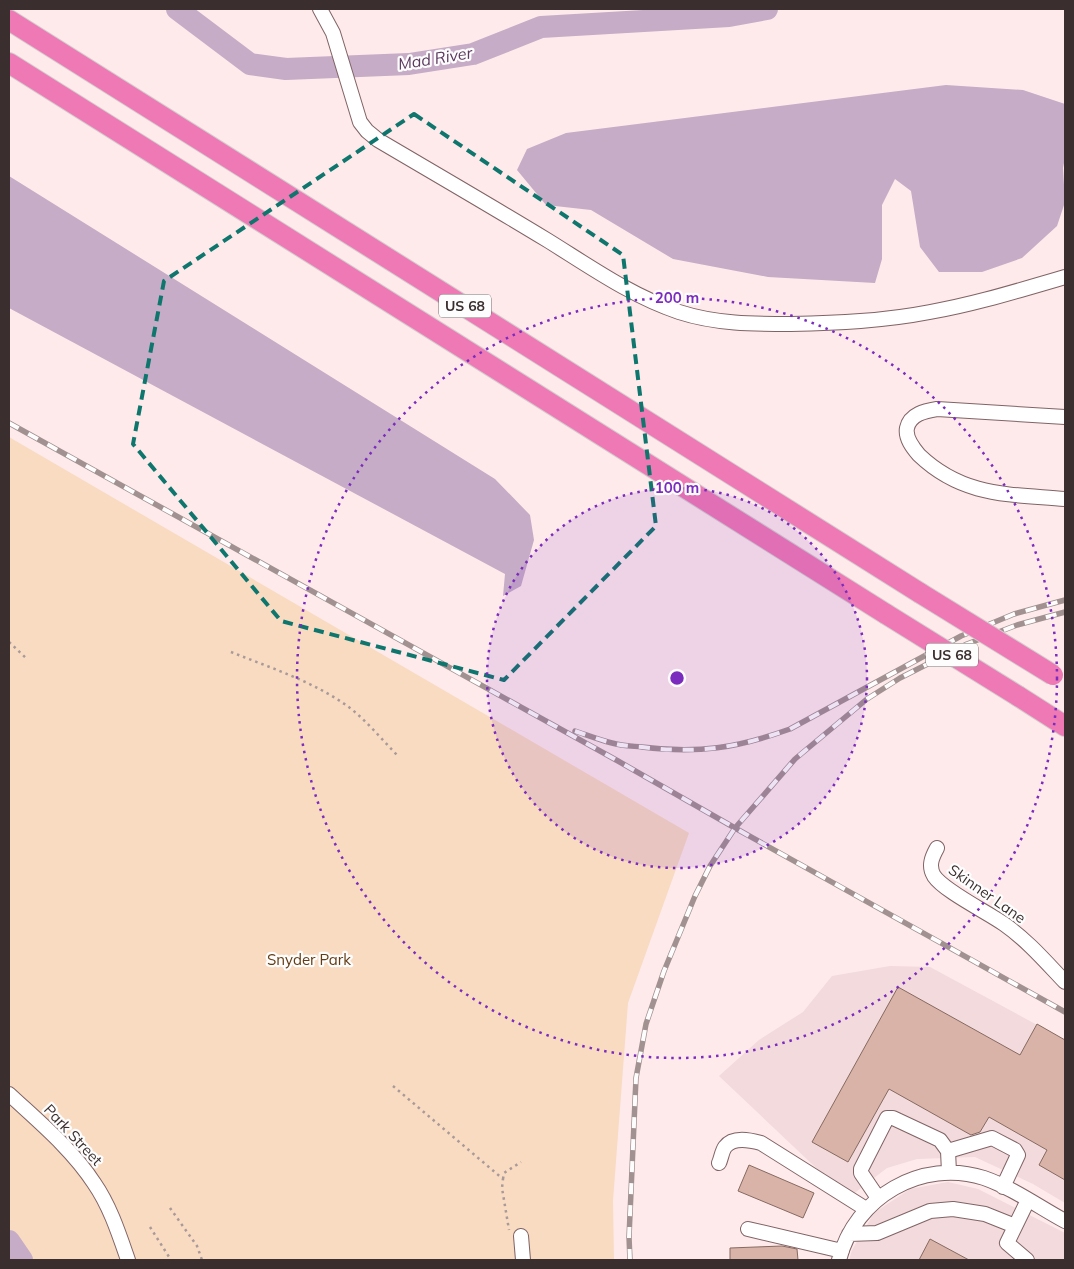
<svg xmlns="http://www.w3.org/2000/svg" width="1074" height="1269" font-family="Mulish,sans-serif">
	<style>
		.built { fill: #f3dadc }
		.green { fill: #f8dbc1 }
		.water { fill: #c6acc6 }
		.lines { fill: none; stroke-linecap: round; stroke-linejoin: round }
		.river { stroke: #c6acc6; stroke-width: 22 }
		.building { fill: #d9b3a7; stroke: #856a61 }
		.minor-casing { stroke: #806365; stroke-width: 16 }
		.highway-casing { stroke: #d0cdcd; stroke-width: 22 }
		.path { stroke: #a99999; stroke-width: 2.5; stroke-dasharray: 2.5 4; stroke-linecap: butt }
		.minor { stroke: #fff; stroke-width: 14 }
		.highway { stroke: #ee79b5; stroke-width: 20 }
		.rail-casing { stroke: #a19191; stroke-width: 5.5 }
		.rail { stroke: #fdfdfd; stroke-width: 4; stroke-dasharray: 11; stroke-linecap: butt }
		.highway-bridge-casing { stroke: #d0cdcd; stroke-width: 22; stroke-linecap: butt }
		.highway-bridge { stroke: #ee79b5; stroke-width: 20 }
		.marked { fill: none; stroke: #0f766e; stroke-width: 4; stroke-dasharray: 10 6; stroke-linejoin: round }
		.ring { fill: none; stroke: #7b2cbf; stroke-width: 2.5; stroke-dasharray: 2.5 5 }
		.labels { text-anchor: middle; stroke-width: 4.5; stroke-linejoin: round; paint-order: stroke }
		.shield { fill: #fdfdfd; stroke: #746c6c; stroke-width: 1 }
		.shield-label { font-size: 14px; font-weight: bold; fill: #3a2e2e }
		.street-label { font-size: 15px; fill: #3a2e2e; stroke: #fdfdfd }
		.park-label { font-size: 15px; fill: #633c12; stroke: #fdfdfd }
		.water-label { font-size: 16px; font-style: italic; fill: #5c375e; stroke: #fdfdfd }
		.centre { fill: #7b2cbf; stroke: #fdfdfd; stroke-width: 2.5 }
		.ring-label { font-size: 15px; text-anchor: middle; font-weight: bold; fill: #7b2cbf; stroke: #fdfdfd; stroke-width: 4.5; stroke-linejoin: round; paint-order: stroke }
	</style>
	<rect width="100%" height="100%" fill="#feeaeb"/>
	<!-- built -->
	<path class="built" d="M890,966L930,967L1065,1040V1203L1033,1184L975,1157L917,1159L887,1168L848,1198L719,1076L759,1040L803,1012L832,976Z
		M948,1182L978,1189L1065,1233V1260H849L852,1250L874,1213L910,1189Z"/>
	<!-- green -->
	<path class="green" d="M9,437L689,833L628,1003L613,1201L614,1260H9Z"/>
	<!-- water -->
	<path class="water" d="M946,85L1023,90L1065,104V158L1063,168L1065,202L1057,226L1022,258L982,272H939L920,247L911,191L895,179L882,205V259L875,283L768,277L673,259L591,210L546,205L517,170L527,149L566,133Z
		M9,176L495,479L530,515L534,540L521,586L503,596L505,574L9,308Z"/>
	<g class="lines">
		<!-- river -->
		<path class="river" d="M177,9L250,64L286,69L409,64L473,54L541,27L729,16L767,9
			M9,1241L22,1260"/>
	</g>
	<!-- building -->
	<path class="building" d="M898,987L1020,1055L1037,1024L1065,1040V1180L1039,1165L1047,1150L989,1117L980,1132L971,1135L889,1089L848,1162L812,1142Z
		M749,1165L814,1193L803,1218L738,1191Z
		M930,1239L969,1260H919Z
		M782,1246L797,1249L798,1260H730V1248Z"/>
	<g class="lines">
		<defs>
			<path id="minor" d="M320,9L333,33L360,122L367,131L378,140C434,173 491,206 547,240C589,266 631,296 679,312C716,324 753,324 791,324C837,323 884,321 930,312C976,304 1020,290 1065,277
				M1065,417L937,409C925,411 910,414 907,428C905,438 913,448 919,455C963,497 1009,494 1065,499
				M937,848C932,857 928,866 934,876C944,891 987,912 1004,924C1027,940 1046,962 1065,982
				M9,1094C38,1121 72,1149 94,1183C110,1206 119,1234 128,1260
				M719,1163C721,1159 722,1151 725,1147C733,1136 750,1140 761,1143L866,1209
				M949,1172L948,1151L992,1138L1015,1150L1018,1155L1003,1187
				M878,1198L861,1173V1169L887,1118H893L940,1140L948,1151
				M748,1229L842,1251
				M849,1234L877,1233L930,1211L953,1209L985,1214L1015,1226
				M521,1236L523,1260
				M839,1260C855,1197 922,1158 984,1178C1013,1188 1039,1207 1065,1221
				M1027,1260L1007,1243L1028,1200"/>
			<path id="highway" d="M9,20L920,593
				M9,63L886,614
				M1018,696L1065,726"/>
		</defs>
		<!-- minor casing -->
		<use href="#minor" class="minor-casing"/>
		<!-- highway casing -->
		<use href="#highway" class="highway-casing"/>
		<!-- path -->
		<path class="path" d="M9,642L27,659
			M231,652C271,668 315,682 350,708C368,722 383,741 399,757
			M393,1086L503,1179L502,1188L509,1230
			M503,1179L504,1173L521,1162
			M170,1208L197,1246L202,1260
			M150,1227L171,1260"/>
		<!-- minor -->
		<use href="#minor" class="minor"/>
		<!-- highway -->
		<use href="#highway" class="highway"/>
		<defs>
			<path id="rail" d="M9,423L618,761L735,828L1065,1012
				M575,731C587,735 600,740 612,743C622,746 632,746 642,747C698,754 737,748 790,729L961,636L1014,614L1065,600
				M630,1260L629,1237L636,1078L646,1024L664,971L695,896L710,866L735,828L795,759L867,699L900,678L967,644L1017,625L1065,612"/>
		</defs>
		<!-- rail casing -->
		<use href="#rail" class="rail-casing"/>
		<!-- rail -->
		<use href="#rail" class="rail"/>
		<defs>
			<path id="highway-bridge" d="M920,593L1053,675
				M886,614L1018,696"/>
		</defs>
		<!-- highway-bridge casing -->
		<use href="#highway-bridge" class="highway-bridge-casing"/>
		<!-- highway-bridge -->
		<use href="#highway-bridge" class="highway-bridge"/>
	</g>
	<!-- marked area -->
	<path class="marked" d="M414,114L623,255L656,526L504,680L281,621L133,444L164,281Z"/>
	<!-- distance rings -->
	<circle cx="677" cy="678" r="190" fill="#7b2cbf" fill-opacity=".12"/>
	<g class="ring">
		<circle cx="677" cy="678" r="190"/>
		<circle cx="677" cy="678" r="380"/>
	</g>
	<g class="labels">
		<!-- shield labels -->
		<g class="shield">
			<rect x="439" y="294.5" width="52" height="23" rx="4"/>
			<rect x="926" y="643.5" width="52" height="23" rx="4"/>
		</g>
		<g class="shield-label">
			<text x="465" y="311">US 68</text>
			<text x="952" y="660">US 68</text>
		</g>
		<!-- street labels -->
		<g class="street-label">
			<text transform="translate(987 894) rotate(35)" y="5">Skinner Lane</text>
			<text transform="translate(73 1135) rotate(47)" y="5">Park Street</text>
		</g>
		<!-- park labels -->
		<g class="park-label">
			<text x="309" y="965">Snyder Park</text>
		</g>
		<!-- water labels -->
		<g class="water-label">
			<text transform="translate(435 58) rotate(-9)" y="6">Mad River</text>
		</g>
	</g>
	<circle cx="677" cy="678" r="8" class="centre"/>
	<g class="ring-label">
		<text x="677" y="303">200 m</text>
		<text x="677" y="493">100 m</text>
	</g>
	<!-- border -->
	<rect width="1074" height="1269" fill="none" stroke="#3a2e2e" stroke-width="20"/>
</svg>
